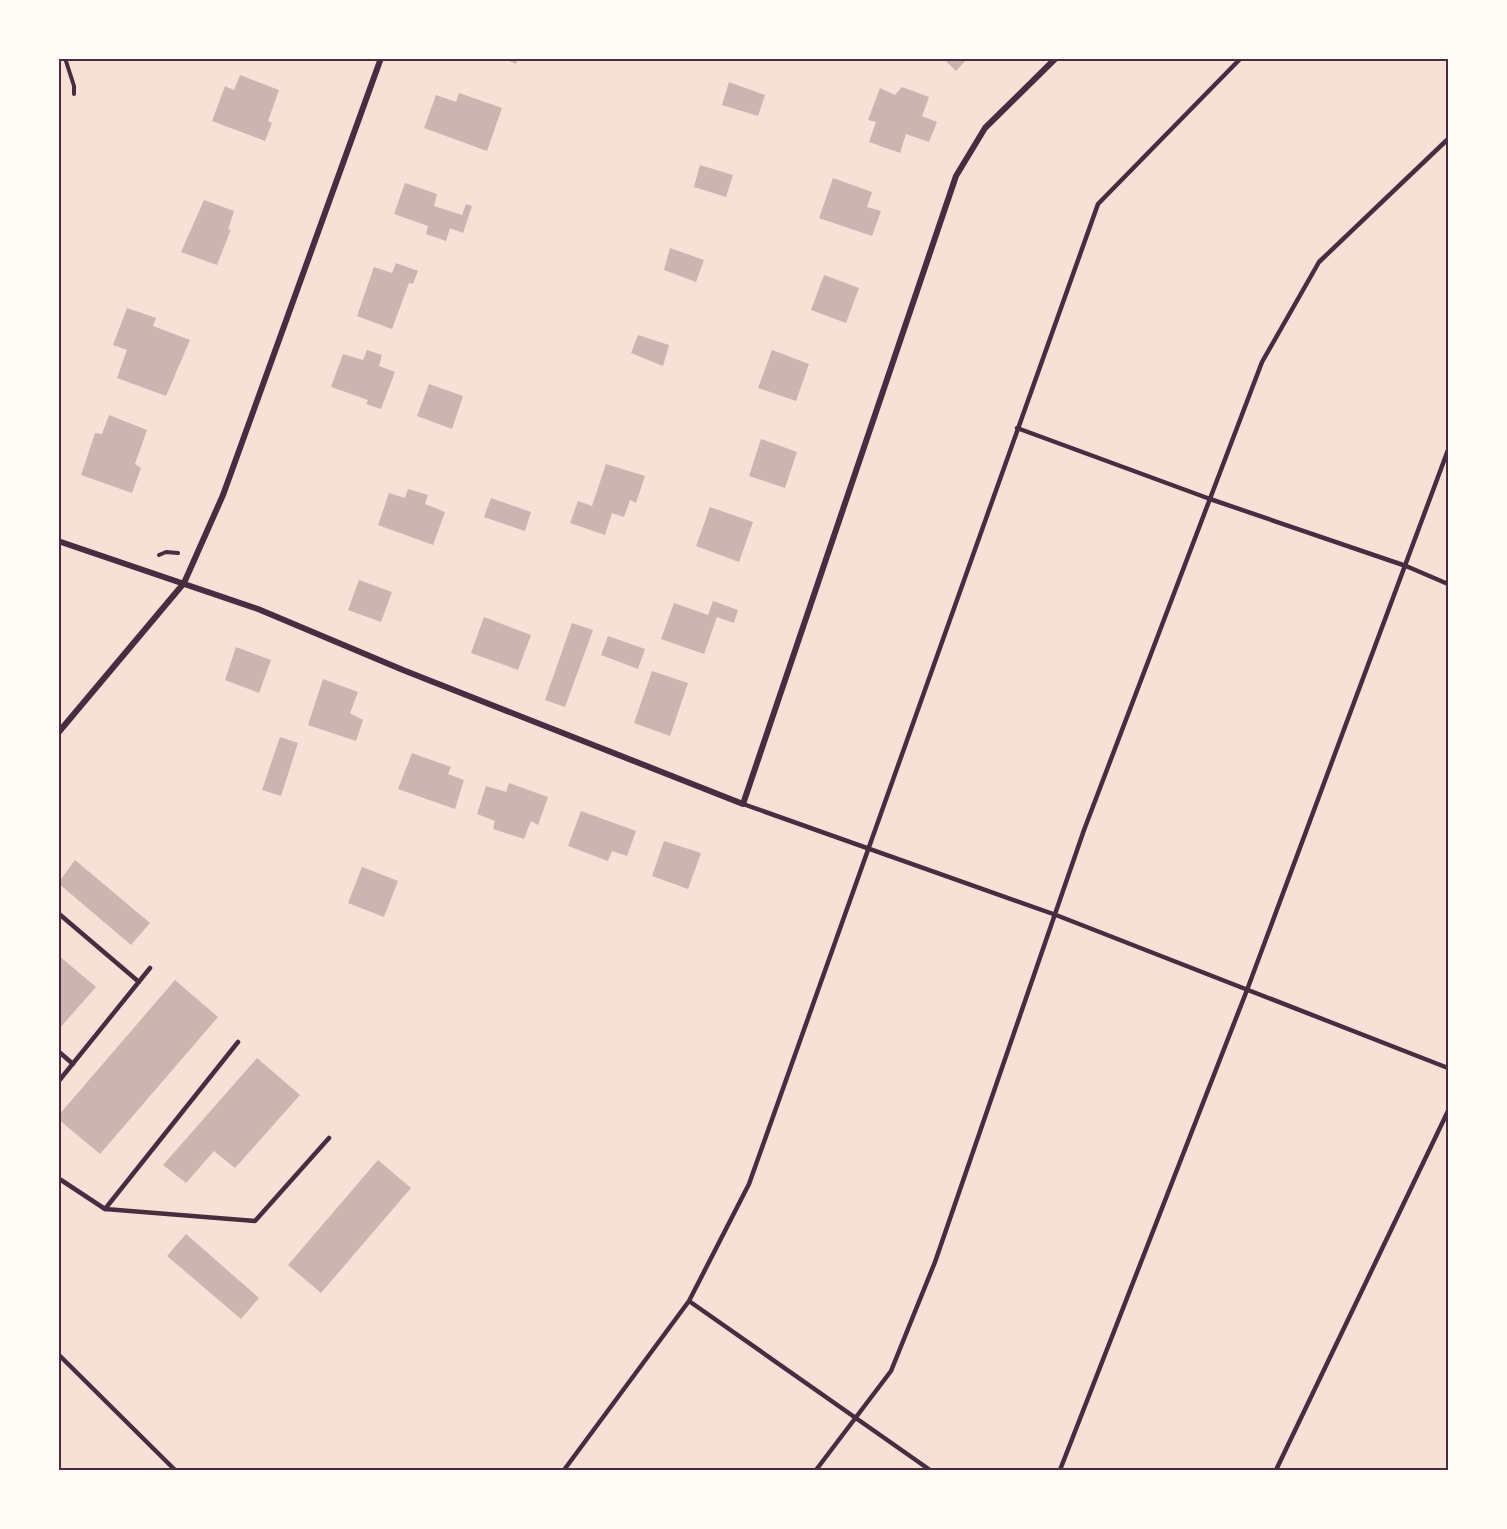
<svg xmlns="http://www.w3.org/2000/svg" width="1507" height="1529" font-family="'Space Grotesk',sans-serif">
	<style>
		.building { fill: #ccb4b1 }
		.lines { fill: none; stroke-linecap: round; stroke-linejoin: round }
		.path { stroke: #4a2c40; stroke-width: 4 }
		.service { stroke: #4a2c40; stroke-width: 4.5 }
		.minor { stroke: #4a2c40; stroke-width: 6 }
		.neatline { fill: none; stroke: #4a2c40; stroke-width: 2 }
	</style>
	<rect width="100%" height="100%" fill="#f7e1d7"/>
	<!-- building -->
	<path class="building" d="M502,58H518L516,64Z
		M943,58H968L956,71Z
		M240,75L279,90L268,121L272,123L265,141L212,121L225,86L234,90Z
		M729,82L765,95L758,116L722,105Z
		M902,87L929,97L922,116L937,122L929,142L906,134L900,153L869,142L876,122L868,120L880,88L895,95Z
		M459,93L502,108L487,151L424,128L436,95L456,102Z
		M700,165L733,175L726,197L694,187Z
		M833,178L872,192L867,207L881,211L872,236L819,218Z
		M405,183L437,194L434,206L462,215L466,204L472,206L463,233L450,228L446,241L426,234L428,226L394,214Z
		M204,200L234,211L228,230L231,229L217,265L181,252Z
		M670,248L704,260L696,282L664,270Z
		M396,263L418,271L413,284L409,283L392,329L357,316L374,267L392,273Z
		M824,275L859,288L846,323L811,310Z
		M127,308L156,318L153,326L190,340L166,396L117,378L127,350L113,345Z
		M638,335L669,345L663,366L631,353Z
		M367,350L382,355L379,366L395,372L381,409L366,404L368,400L331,387L343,354L363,360Z
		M772,350L809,364L796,401L758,388Z
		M429,384L463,396L452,429L417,416Z
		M109,415L147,430L135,464L141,468L132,493L81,475L95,433L102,434Z
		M761,439L797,452L785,488L749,476Z
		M606,464L645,476L636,503L630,500L624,517L612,513L605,535L570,523L578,501L592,506Z
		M408,489L428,495L425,504L445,512L433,545L378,525L389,493L405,498Z
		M491,498L531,512L525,531L484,517Z
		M710,507L753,522L739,562L696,546Z
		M359,580L392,592L381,622L348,610Z
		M713,601L738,610L734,623L717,617L704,654L661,639L674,603L708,615Z
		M484,617L531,635L518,670L471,653Z
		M572,623L593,630L565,707L545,700Z
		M608,636L645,649L638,669L601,655Z
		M236,647L271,660L259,693L225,680Z
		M652,671L688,683L670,736L634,723Z
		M323,679L358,692L350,713L363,720L356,741L308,725Z
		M280,737L298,743L281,796L262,790Z
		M412,753L451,767L448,774L464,780L455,809L398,789Z
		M509,783L548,797L538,825L531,821L524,839L493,829L495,821L477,814L486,786L506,792Z
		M581,811L636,831L627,856L612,851L608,861L568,846Z
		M664,841L701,853L688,889L652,876Z
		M75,860L150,923L131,945L58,883Z
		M362,867L398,881L384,917L348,903Z
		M58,955L96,987L58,1030Z
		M175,980L218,1017L100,1154L58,1119V1116Z
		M257,1058L300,1095L235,1168L214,1151L186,1183L163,1165Z
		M378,1160L411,1188L321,1293L288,1265Z
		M186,1234L259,1298L241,1319L167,1256Z"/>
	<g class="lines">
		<!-- path -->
		<path class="path" d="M65,58L74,86V94
			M159,555L166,552L178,553"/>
		<!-- service -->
		<path class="service" d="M1017,428L1210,499L1406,566L1448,584
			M743,804L1056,915L1448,1068
			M58,913L139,982
			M58,1051L73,1064
			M58,1082L150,968
			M58,1178L105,1209L255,1221L329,1138
			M105,1209L238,1042
			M689,1301L930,1470
			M58,1354L175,1470
			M564,1470L689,1301L749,1184L1098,204L1241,58
			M816,1470L891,1371L935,1262L1084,830L1262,362L1319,262L1448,139
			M1060,1470L1247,990L1448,450
			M1276,1470L1448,1111"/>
		<!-- minor -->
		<path class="minor" d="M58,541L258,609L403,670L743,804L956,176L985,128L1056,58
			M58,733L184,583L223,495L381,58"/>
	</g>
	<!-- border -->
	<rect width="1507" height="1529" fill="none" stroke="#fffaf5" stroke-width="120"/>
	<rect x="60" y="60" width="1387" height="1409" class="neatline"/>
</svg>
